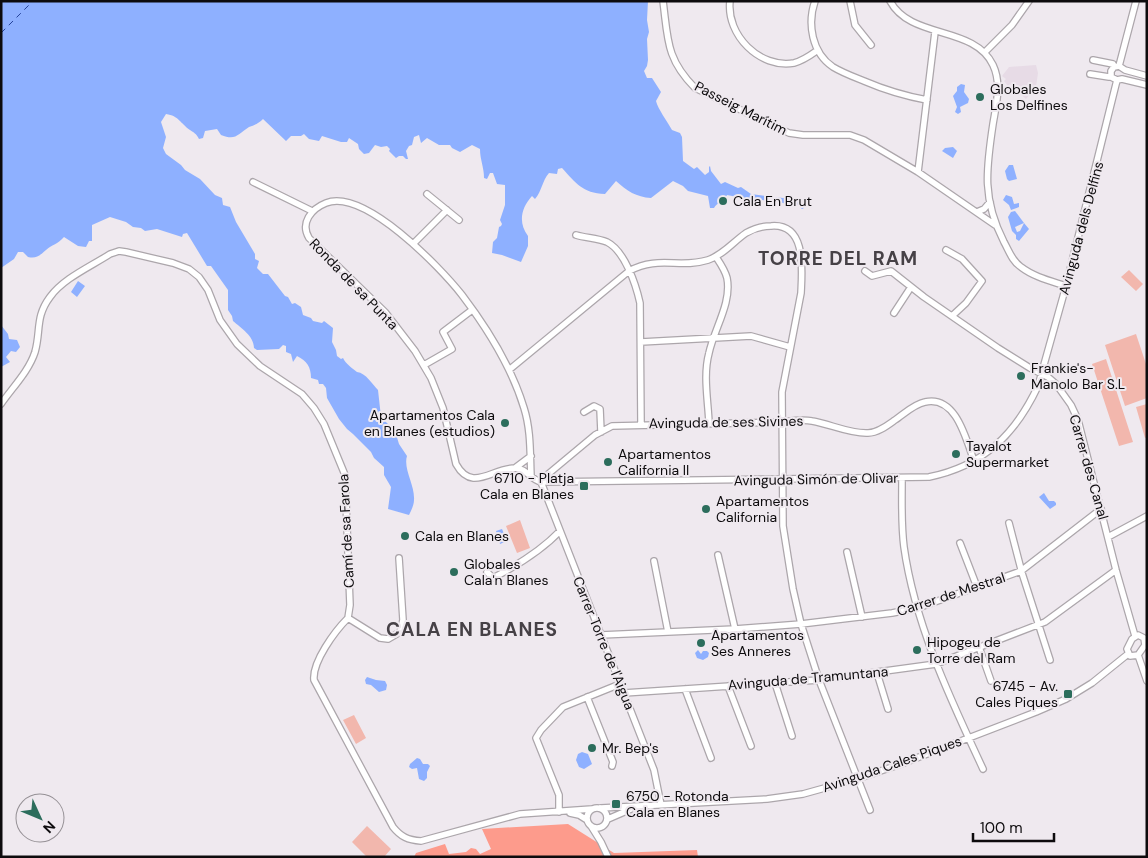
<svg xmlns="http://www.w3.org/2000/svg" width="1148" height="858" font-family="'DM Sans',sans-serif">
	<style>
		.built { fill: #e7dbe6 }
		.green { fill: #f2b7ad }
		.forest { fill: #fd9b8c }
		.water { fill: #8eb0ff }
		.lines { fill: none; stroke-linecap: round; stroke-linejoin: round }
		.ferry { stroke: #24429b; stroke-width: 1; stroke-dasharray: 6 5; stroke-linecap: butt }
		.minor-casing { stroke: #aca6ab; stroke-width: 8 }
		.minor { stroke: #fff; stroke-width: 5.5 }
		.poi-dot { fill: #2c6d5c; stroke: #efe9ef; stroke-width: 2 }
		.labels { text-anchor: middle; stroke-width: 4; stroke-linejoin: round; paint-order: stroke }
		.poi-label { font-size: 14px; fill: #0d0b0d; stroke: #efe9ef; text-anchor: start }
		.street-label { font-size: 14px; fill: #0d0b0d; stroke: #efe9ef }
		.district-label { font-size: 19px; font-weight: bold; letter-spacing: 1px; fill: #464146; stroke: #efe9ef }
	</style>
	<rect width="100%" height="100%" fill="#efe9ef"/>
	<!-- built -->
	<path class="built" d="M1036,65L1038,73L1036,87L1026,99L1010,84L1008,86L1004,81L1006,79L1002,76L1009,67Z"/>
	<!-- green -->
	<path class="green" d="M1129,270L1143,284L1136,291L1121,277Z
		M1136,334L1147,367V398L1125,406L1105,345Z
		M1106,359L1133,442L1119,446L1092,364Z
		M1147,404V437L1145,438L1136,407Z
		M520,520L530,548L517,553L506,526Z
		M354,715L366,738L356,744L343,720Z
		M367,826L391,849L384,857H367L352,842Z"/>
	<!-- forest -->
	<path class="forest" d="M568,824L614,853L697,850L698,857H414L416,853L445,844L449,854L466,852L471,848L476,849L480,854L491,849L482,829Z"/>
	<!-- water -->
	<path class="water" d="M1,1H648L647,20L649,32L647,39L648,60L647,66L644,71L647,78H652L661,92L656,101C658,109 667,121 672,130L680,133L682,137L683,161L694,169L697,167L705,175L709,172V167L710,166L711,171L721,184L725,182L738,188L741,187L751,194L783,198L791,197L796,199L804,208L802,209L797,204L791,202L788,204C768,200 747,199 727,195C724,202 717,202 714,208H710L708,196L688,191L683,186L673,181L651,198C636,197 627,191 616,181L605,194C582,193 576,183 562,168L558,169L557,174L549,173C542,181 542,191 535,199L532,196C521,208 518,223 528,236V246L521,262L502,255L492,253L493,242L497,238L499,227L501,226L502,224L500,220L505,205V185L497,184L493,173H490L487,179L484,178C484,167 480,160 480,149L472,145L460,152L452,148L450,145H439L427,138L421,143L419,135L414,137L412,145L409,146L406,151L408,159H406L403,156H399L396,158L389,151L390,149L387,146L381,147L375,145L369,153L364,154L359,149L358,144L349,138L347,142H341L322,136L319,141L309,139L304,134L301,136H291L286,141L263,119C259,123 255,125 249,127C238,134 236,141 221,135L217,129L205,131L203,138L199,139C196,133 194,133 190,130C180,123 179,116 166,114L161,122L166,137L163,148L166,154L181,165L185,170L200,179L215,195L222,198L223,205L230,207L236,222L255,254V259L259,261L257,268L263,274H268L285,296L288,297L292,304L295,303L301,307L303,315L311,318L313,321L322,323L324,321L333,328L332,342L336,350L337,356L341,359L343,358C346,364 352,368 357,372C366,373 372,384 378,390L381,417L395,431L399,444L407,456C403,469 415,485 414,500C414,505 411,511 409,515L388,509L391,487L384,475V467L374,458L371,452L353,434L347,429L339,419L327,398L326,388L323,384H319L318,380L311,378C311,367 307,361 297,356L293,362L291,354L286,352V346L283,345L279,349L257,350L254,348C254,336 241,328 233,321L232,316L228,310V290L211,266H207L187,233L183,234L182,237L157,229L145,231L141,228L133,227L126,222L110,217L92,225V241H89L86,247L78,246L64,237C57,245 53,244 46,250C40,255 37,259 28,257L23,252H18L14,259L1,268Z
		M961,84L965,85L964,92L969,99L968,103L960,107L961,112L958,114L955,112L957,107L953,96L957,91V87Z
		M953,147L957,151L953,158L942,151L945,148Z
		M1009,165H1013L1017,179L1009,181L1007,179L1005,171Z
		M1006,195L1012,197L1014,204L1019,203V207L1011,210L1009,205L1003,200Z
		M1015,211L1024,223L1015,227L1017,232L1020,231L1024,223L1029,229L1019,241L1016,239V235L1012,231L1008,217L1011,212Z
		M78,281L85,286L77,297L71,292Z
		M1,325L8,334L9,339L17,340L20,347L16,352L11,351L6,357L10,362L1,367Z
		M1044,493L1049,501H1054L1056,503V505L1050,509L1039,497Z
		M502,529L507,541L500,544L496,531Z
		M698,650L701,654L703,651H707L709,653L708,657L703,660L697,658L695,653Z
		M367,677L376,680L385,681L387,685L386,690L379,692L371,685L366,684L365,680Z
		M582,752L588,754L592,764L584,769L579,767L576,760L578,754Z
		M417,758L420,759L423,764H428L430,766L427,772V778L424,781L419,779L417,768L412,769L409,767L410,764Z"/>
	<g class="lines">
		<!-- ferry -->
		<path class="ferry" d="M1,33L33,1"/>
		<defs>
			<path id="minor" d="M663,1C668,39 666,59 695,88L789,133L803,135H850L864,140L918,172L995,225
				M730,1C726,35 760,69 794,63C803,61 811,55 818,50
				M815,1C807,24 812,53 833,67C843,73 854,77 864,81C885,90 905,96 927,100
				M850,1L855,25L871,45
				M890,1C911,40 974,25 993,65C1002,84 996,105 993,124C986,170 982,199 1004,242C1009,251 1012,261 1021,267C1034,277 1051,281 1066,286
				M985,52L1012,25L1029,1
				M1093,60L1113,64L1114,67
				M1119,66L1136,1
				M1119,66L1125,70L1147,76
				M1090,74L1109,77L1111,76
				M1117,80L1122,79L1147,85
				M1117,80L1111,77V71L1114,67L1119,66
				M918,172L935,32
				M253,182L312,211
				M427,194L459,220
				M977,212L984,209L990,202
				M576,235C586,238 597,238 607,242C625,251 636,285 640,303L641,424
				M413,244L447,210
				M946,250L962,259L982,281L966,303L952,316
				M865,271L872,276L891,271L924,297L998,348L1030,368L1048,377L1056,384L1071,405L1078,420L1116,570L1135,636
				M894,313L911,287
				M641,342L751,336L790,347
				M424,365L452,349L443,332L472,310
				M509,370L629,271C659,255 679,269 708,260C723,255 733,242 746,233C753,229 763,226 771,226C807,223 802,270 801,293L782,392L783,526L793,589L801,624L819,680L870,810
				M1,404C12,388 29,371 35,352C41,331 35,317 50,297C64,278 90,267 110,254L119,251L126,252L173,263L189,269L199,277L208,290L220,320L237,344L260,366L302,394L314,408L324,424L345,475L350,605L348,618
				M584,412L594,406L600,409L601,432
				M709,423C708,400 703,375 709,353C714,329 732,303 727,278C725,270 720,263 716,257
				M515,468L531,456
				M531,476C530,453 531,430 524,408C512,368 487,328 462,295C440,267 364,188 326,203C311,209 300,223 309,238L385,312L415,351L431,378L443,408L456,464C472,493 492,468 515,468C526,468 531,480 541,482L929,477C983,466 1015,435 1038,386L1066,286L1117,80
				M902,478C902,501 901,524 904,547C915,625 950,698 983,769
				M541,482L547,475L595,435L612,426L781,422C791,421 802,419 812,421C830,424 850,434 868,433C878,433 888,425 895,420C904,414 914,404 925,402C956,395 966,439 974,461
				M541,482L654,770L661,805
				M1009,523L1022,573L1050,660
				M1108,537L1147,516
				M960,543L977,587
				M847,552L862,617
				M718,555L735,629
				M654,561L668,632
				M487,572L493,578C518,565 541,551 560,531
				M348,618C335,631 312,662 314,680L393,827C401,837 408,840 421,841L520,814L592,809
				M348,618L380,638L388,639L400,632L403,620L399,558
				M601,635L735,629L801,624L892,613L918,608L1021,571L1101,509
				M1138,635L1144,638L1145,645L1138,655L1130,656L1127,649L1132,639Z
				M979,647L991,681
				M1138,655L1147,681
				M877,673L888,709
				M775,683L792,736
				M728,686L751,746
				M685,689L711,758
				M624,693L819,680L936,664L1045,622L1116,570
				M587,697L613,762L612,766
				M587 818a10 10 0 1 1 20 0a10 10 0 1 1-20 0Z
				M601,808L767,799L803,794L857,779L901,764L1036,712L1066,699L1092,683L1128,654
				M559,812V795L536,738L541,730L563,707L620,684
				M570,813L579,815L587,820
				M608,819L631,809
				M591,826L601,842L608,857"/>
		</defs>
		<!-- minor casing -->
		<use href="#minor" class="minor-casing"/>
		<!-- minor -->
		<use href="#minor" class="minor"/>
	</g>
	<!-- markers -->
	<g class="poi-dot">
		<circle cx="980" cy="97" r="5"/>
		<circle cx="723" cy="201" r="5"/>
		<circle cx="1021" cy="376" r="5"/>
		<circle cx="505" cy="423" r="5"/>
		<circle cx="956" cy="454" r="5"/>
		<circle cx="608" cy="462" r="5"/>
		<rect x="579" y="481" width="10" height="10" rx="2.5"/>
		<circle cx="706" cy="509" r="5"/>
		<circle cx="405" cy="536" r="5"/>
		<circle cx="454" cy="572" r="5"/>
		<circle cx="701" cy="643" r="5"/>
		<circle cx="917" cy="650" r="5"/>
		<rect x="1063" y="689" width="10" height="10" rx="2.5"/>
		<circle cx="592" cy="748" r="5"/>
		<rect x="611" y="799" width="10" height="10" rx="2.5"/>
	</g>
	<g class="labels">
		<!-- poi labels -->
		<g class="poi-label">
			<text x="990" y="94">Globales<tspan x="990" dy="16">Los Delfines</tspan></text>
			<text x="733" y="206">Cala En Brut</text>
			<text x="1031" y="373">Frankie's-<tspan x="1031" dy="16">Manolo Bar S.L</tspan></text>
			<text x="495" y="420" text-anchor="end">Apartamentos Cala<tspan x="495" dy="16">en Blanes (estudios)</tspan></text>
			<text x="966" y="451">Tayalot<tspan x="966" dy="16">Supermarket</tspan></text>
			<text x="618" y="459">Apartamentos<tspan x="618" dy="16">California II</tspan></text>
			<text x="574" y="483" text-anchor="end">6710 - Platja<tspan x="574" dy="16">Cala en Blanes</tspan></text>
			<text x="716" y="506">Apartamentos<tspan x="716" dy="16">California</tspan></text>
			<text x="415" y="541">Cala en Blanes</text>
			<text x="464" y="569">Globales<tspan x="464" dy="16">Cala'n Blanes</tspan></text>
			<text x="711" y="640">Apartamentos<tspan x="711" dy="16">Ses Anneres</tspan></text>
			<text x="927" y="647">Hipogeu de<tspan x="927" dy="16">Torre del Ram</tspan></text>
			<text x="1058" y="691" text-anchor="end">6745 - Av.<tspan x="1058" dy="16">Cales Piques</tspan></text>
			<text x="602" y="753">Mr. Bep's</text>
			<text x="626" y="801">6750 - Rotonda<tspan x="626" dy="16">Cala en Blanes</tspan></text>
		</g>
		<!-- street labels -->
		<g class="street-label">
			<text transform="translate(741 108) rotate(27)" y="5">Passeig Marítim</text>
			<text transform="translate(1081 228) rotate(-75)" y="5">Avinguda dels Delfins</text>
			<text transform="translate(354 284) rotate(46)" y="5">Ronda de sa Punta</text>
			<text transform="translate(726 422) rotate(-1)" y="5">Avinguda de ses Sivines</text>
			<text transform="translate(1089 467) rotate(74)" y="5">Carrer des Canal</text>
			<text transform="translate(816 479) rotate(-1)" y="5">Avinguda Simón de Olivar</text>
			<text transform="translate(346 531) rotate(-93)" y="5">Camí de sa Farola</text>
			<text transform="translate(951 594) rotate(-18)" y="5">Carrer de Mestral</text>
			<text transform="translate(604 643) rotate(68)" y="5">Carrer Torre de l'Aigua</text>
			<text transform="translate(808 678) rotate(-5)" y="5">Avinguda de Tramuntana</text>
			<text transform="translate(892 764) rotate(-19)" y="5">Avinguda Cales Piques</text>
		</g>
		<!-- district labels -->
		<g class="district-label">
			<text x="838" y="265">TORRE DEL RAM</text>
			<text x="472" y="636">CALA EN BLANES</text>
		</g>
	</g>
	<!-- border -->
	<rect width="1148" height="858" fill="none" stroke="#0d0b0d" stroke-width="5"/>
	<!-- north arrow -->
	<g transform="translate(40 818) rotate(134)"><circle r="24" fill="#efe9ef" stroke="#959095"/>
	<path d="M0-4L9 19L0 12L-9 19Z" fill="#2c6d5c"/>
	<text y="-8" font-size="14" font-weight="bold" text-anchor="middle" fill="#0d0b0d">N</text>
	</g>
	<!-- scale -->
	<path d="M973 833v8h81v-8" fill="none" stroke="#0d0b0d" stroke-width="2.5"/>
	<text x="980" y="833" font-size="15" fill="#0d0b0d" stroke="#efe9ef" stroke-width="4" paint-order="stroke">100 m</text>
</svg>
